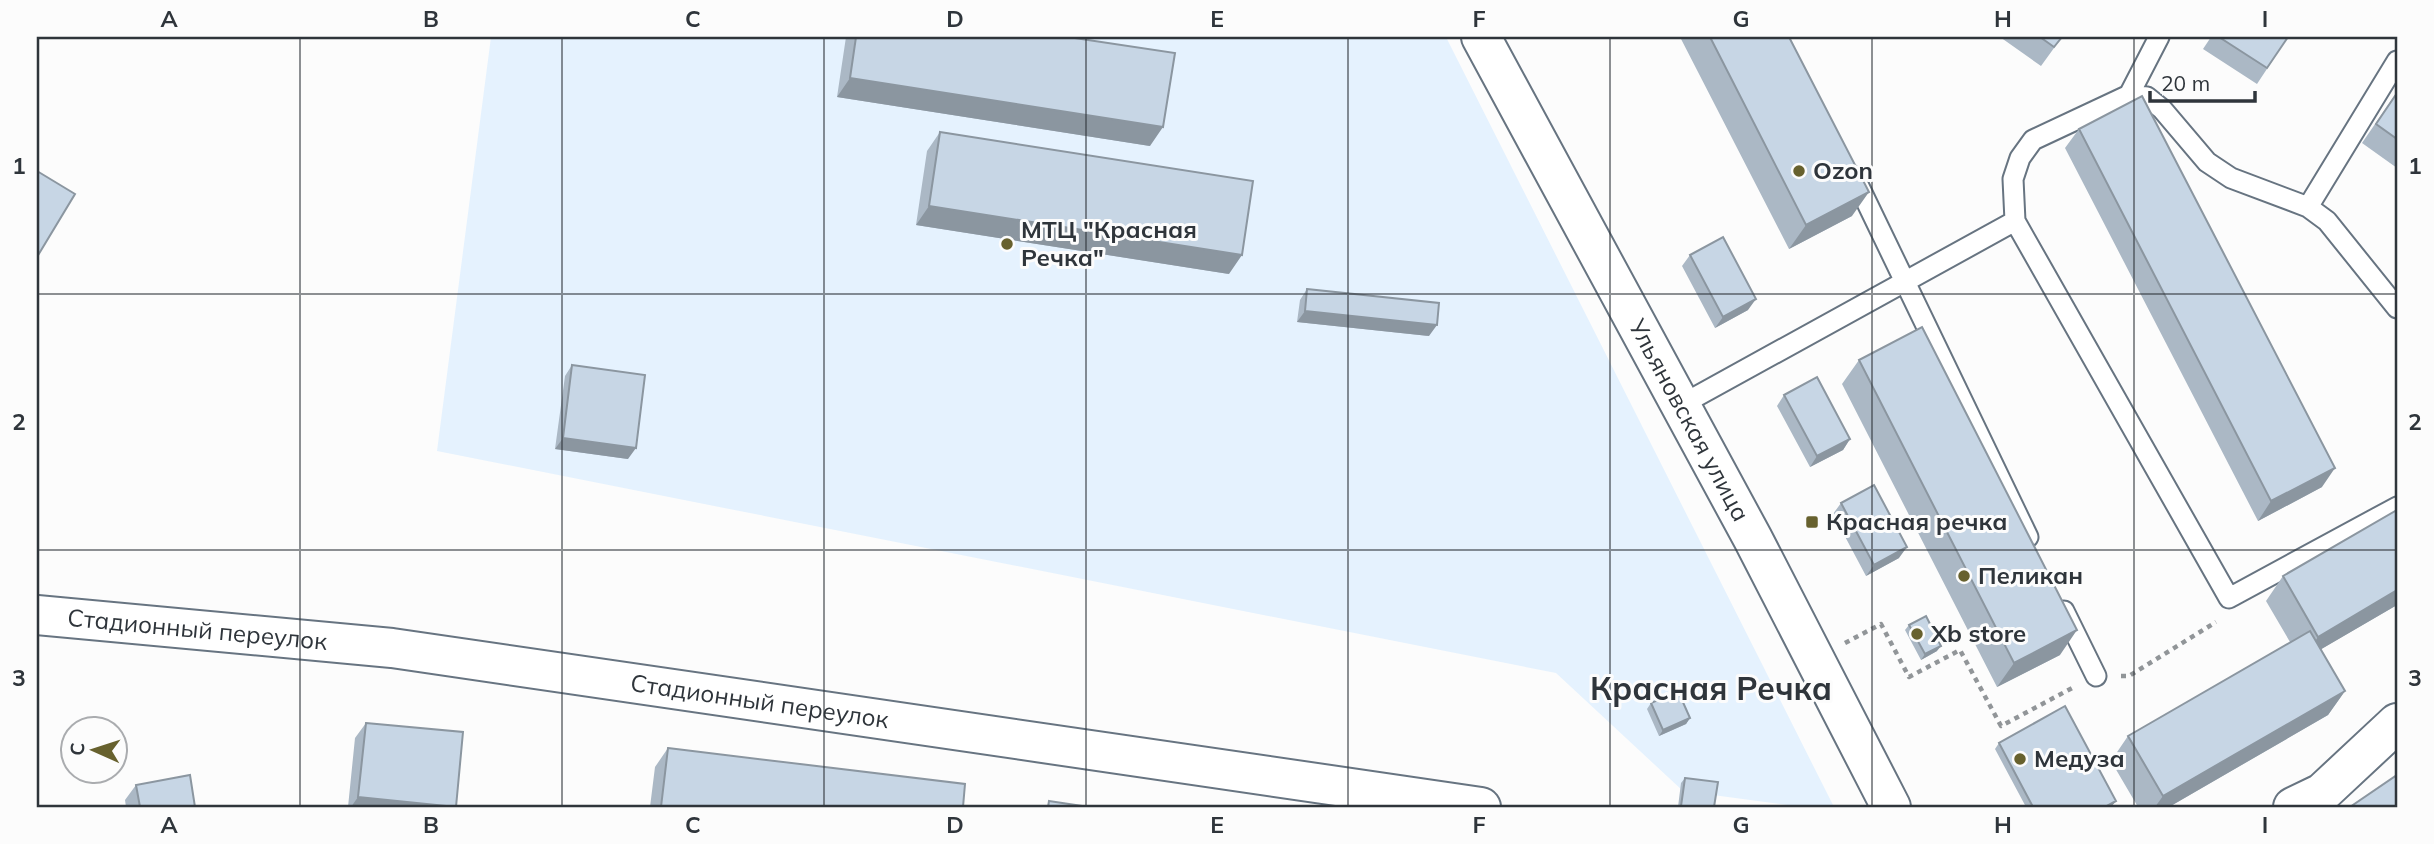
<svg xmlns="http://www.w3.org/2000/svg" width="2434" height="844" font-family="Mulish,sans-serif">
	<style>
		.built { fill: #e5f2fe }
		.lines { fill: none; stroke-linecap: round; stroke-linejoin: round }
		.service-casing { stroke: #677481; stroke-width: 23 }
		.minor-casing { stroke: #677481; stroke-width: 42 }
		.tertiary-casing { stroke: #677481; stroke-width: 42 }
		.path { stroke: #919598; stroke-width: 4.5; stroke-dasharray: 5 5; stroke-linecap: butt }
		.service { stroke: #fff; stroke-width: 19 }
		.minor { stroke: #fff; stroke-width: 38 }
		.tertiary { stroke: #fff; stroke-width: 38 }
		.wall { fill: #abb8c5 }
		.shaded-wall { fill: #8b96a0 }
		.building { fill: #c7d6e5; stroke: #8b96a0; stroke-width: 2 }
		.grid { fill: none; stroke: #2f353b; stroke-width: 2; stroke-opacity: 0.55 }
		.poi-dot { fill: #67612e; stroke: #fcfcfc; stroke-width: 2.5 }
		.labels { text-anchor: middle; stroke-width: 6; stroke-linejoin: round; paint-order: stroke }
		.poi-label { font-size: 24px; font-weight: bold; fill: #2f353b; stroke: #fcfcfc; text-anchor: start }
		.street-label { font-size: 24px; fill: #2f353b; stroke: #fcfcfc }
		.district-label { font-size: 32px; font-weight: bold; fill: #2f353b; stroke: #fcfcfc }
		.neatline { fill: none; stroke: #2f353b; stroke-width: 2.5 }
		.grid-label { font-size: 23px; text-anchor: middle; font-weight: bold; fill: #2f353b }
	</style>
	<rect width="100%" height="100%" fill="#fcfcfc"/>
	<!-- built -->
	<path class="built" d="M491,37H1446L1834,807H1803L1683,791L1556,673L437,451Z"/>
	<g class="lines">
		<defs>
			<path id="service" d="M2129,95L2159,37
				M1854,176L2028,537
				M2308,207L2397,61
				M2397,308L2327,221L2308,207L2231,178L2207,162L2162,109L2147,97L2129,95L2033,140L2020,158L2013,179L2015,221L2229,598L2397,507
				M1681,405L2015,221
				M2064,611L2096,676"/>
			<g id="minor">
				<path id="s1" d="M37,615L392,648L1481,807"/>
				<path d="M2293,807L2322,793L2397,723"/>
			</g>
			<g id="tertiary">
				<path id="s2" d="M1481,37L1753,539L1891,807"/>
			</g>
		</defs>
		<!-- service casing -->
		<use href="#service" class="service-casing"/>
		<!-- minor casing -->
		<use href="#minor" class="minor-casing"/>
		<!-- tertiary casing -->
		<use href="#tertiary" class="tertiary-casing"/>
		<!-- path -->
		<path class="path" d="M1845,643L1881,624L1909,677L1960,650L2001,726L2074,687
			M2121,676H2129L2216,622"/>
		<!-- service -->
		<use href="#service" class="service"/>
		<!-- minor -->
		<use href="#minor" class="minor"/>
		<!-- tertiary -->
		<use href="#tertiary" class="tertiary"/>
	</g>
	<!-- wall -->
	<path class="wall" d="M846,37H1068L1150,146L837,97Z
		M1680,37H1789L1852,216L1789,249Z
		M2000,37H2062L2041,66Z
		M2211,37H2288L2257,84L2203,49Z
		M2397,92V168L2362,143Z
		M2079,129L2322,487L2258,521L2065,148Z
		M940,132L1229,274L916,225L927,151Z
		M1690,255L1748,310L1715,328L1682,266Z
		M1307,289L1429,336L1297,322L1300,300Z
		M1859,360L2060,655L1997,687L1842,384Z
		M572,365L628,459L555,449L565,376Z
		M1784,395L1850,439L1843,450L1810,467L1777,406Z
		M1841,503L1899,558L1866,576L1833,514Z
		M2283,576L2397,605L2321,649L2345,691L2328,715L2169,807H2138L2111,761L2128,736L2290,642L2266,601Z
		M1909,625L1937,651L1921,660L1905,630Z
		M1651,703L1690,718L1686,724L1659,736L1647,709Z
		M366,723L456,807H348L355,738Z
		M1999,743L2112,807H2026L1995,749Z
		M668,748L963,807H650L655,767Z
		M1685,778L1714,807H1678L1681,783Z
		M136,785L195,807H126L125,800Z"/>
	<!-- shaded-wall -->
	<path class="shaded-wall" d="M850,78L1163,127L1150,146L837,97Z
		M1869,192L1852,216L1789,249L1806,225Z
		M929,206L1242,255L1229,274L916,225Z
		M1756,299L1748,310L1715,328L1723,317Z
		M1305,311L1437,325L1429,336L1297,322Z
		M563,438L636,448L628,459L555,449Z
		M1850,439L1843,450L1810,467L1817,456Z
		M2335,468L2322,487L2258,521L2271,501Z
		M1907,547L1899,558L1866,576L1874,565Z
		M2397,590V605L2301,661L2318,637Z
		M2077,630L2060,655L1997,687L2014,663Z
		M1941,646L1937,651L1921,660L1925,654Z
		M2345,691L2328,715L2169,807H2155L2163,796Z
		M1690,718L1686,724L1659,736L1663,730Z
		M358,797L456,807H351Z
		M2116,801L2111,807H2105Z"/>
	<!-- building -->
	<path class="building" d="M856,37H1068L1175,53L1163,127L850,78Z
		M1710,37H1789L1869,192L1806,225Z
		M2040,37H2062L2054,47Z
		M2219,37H2288L2267,68Z
		M2397,93V139L2376,124Z
		M2142,96L2335,468L2271,501L2079,129Z
		M940,132L1253,181L1242,255L929,206Z
		M37,171L75,194L37,257Z
		M1723,237L1756,299L1723,317L1690,255Z
		M1307,289L1439,303L1437,325L1305,311Z
		M1922,327L2077,630L2014,663L1859,360Z
		M572,365L645,375L636,448L563,438Z
		M1817,377L1850,439L1817,456L1784,395Z
		M1874,485L1907,547L1874,565L1841,503Z
		M2397,510V590L2318,637L2283,576Z
		M1926,616L1941,646L1925,654L1909,625Z
		M2310,631L2345,691L2163,796L2128,736Z
		M1678,691L1690,718L1663,730L1651,703Z
		M2065,706L2116,801L2105,807H2033L1999,743Z
		M366,723L463,732L456,807L358,797Z
		M668,748L965,784L963,807H661Z
		M190,775L195,807H140L136,785Z
		M2397,775V807H2350Z
		M1685,778L1718,782L1714,807H1692L1681,806Z
		M1049,801L1089,807H1048Z"/>
	<!-- grid -->
	<path class="grid" d="M300,37V807M562,37V807M824,37V807M1086,37V807M1348,37V807M1610,37V807M1872,37V807M2134,37V807M37,294H2397M37,550H2397"/>
	<!-- markers -->
	<g class="poi-dot">
		<circle cx="1799" cy="171" r="7"/>
		<circle cx="1007" cy="244" r="7"/>
		<rect x="1805" y="515" width="14" height="14" rx="3.5"/>
		<circle cx="1964" cy="576" r="7"/>
		<circle cx="1917" cy="634" r="7"/>
		<circle cx="2020" cy="759" r="7"/>
	</g>
	<g class="labels">
		<!-- poi labels -->
		<g class="poi-label">
			<text x="1813" y="179">Ozon</text>
			<text x="1021" y="238">МТЦ "Красная<tspan x="1021" dy="28">Речка"</tspan></text>
			<text x="1826" y="530">Красная речка</text>
			<text x="1978" y="584">Пеликан</text>
			<text x="1931" y="642">Xb store</text>
			<text x="2034" y="767">Медуза</text>
		</g>
		<!-- street labels -->
		<g class="street-label">
			<text dy="8" stroke="none"><textPath href="#s2" startOffset="436">Ульяновская улица</textPath></text>
			<text dy="8" stroke="none"><textPath href="#s1" startOffset="161">Стадионный переулок</textPath></text>
			<text dy="8" stroke="none"><textPath href="#s1" startOffset="728">Стадионный переулок</textPath></text>
		</g>
		<!-- district labels -->
		<g class="district-label">
			<text x="1711" y="700">Красная Речка</text>
		</g>
	</g>
	<!-- border -->
	<rect width="2434" height="844" fill="none" stroke="#fcfcfc" stroke-width="77"/>
	<!-- north arrow -->
	<g transform="translate(94 750) rotate(273)"><circle r="33" fill="#fcfcfc" stroke="#aaacaf" stroke-width="2"/>
	<path d="M0-5L12 26L0 18L-12 26Z" fill="#67612e"/>
	<text y="-10" font-size="19" font-weight="bold" text-anchor="middle" fill="#2f353b">С</text>
	</g>
	<!-- scale -->
	<path d="M2150 91v10h105v-10" fill="none" stroke="#2f353b" stroke-width="3.5"/>
	<text x="2161" y="91" font-size="21" fill="#2f353b" stroke="#fcfcfc" stroke-width="5" paint-order="stroke">20 m</text>
	<rect x="38" y="38" width="2358" height="768" class="neatline"/>
	<g class="grid-label">
		<text x="169" y="27">A</text>
		<text x="431" y="27">B</text>
		<text x="693" y="27">C</text>
		<text x="955" y="27">D</text>
		<text x="1217" y="27">E</text>
		<text x="1479" y="27">F</text>
		<text x="1741" y="27">G</text>
		<text x="2003" y="27">H</text>
		<text x="2265" y="27">I</text>
		<text x="19" y="174">1</text>
		<text x="2415" y="174">1</text>
		<text x="19" y="430">2</text>
		<text x="2415" y="430">2</text>
		<text x="19" y="686">3</text>
		<text x="2415" y="686">3</text>
		<text x="169" y="833">A</text>
		<text x="431" y="833">B</text>
		<text x="693" y="833">C</text>
		<text x="955" y="833">D</text>
		<text x="1217" y="833">E</text>
		<text x="1479" y="833">F</text>
		<text x="1741" y="833">G</text>
		<text x="2003" y="833">H</text>
		<text x="2265" y="833">I</text>
	</g>
</svg>
